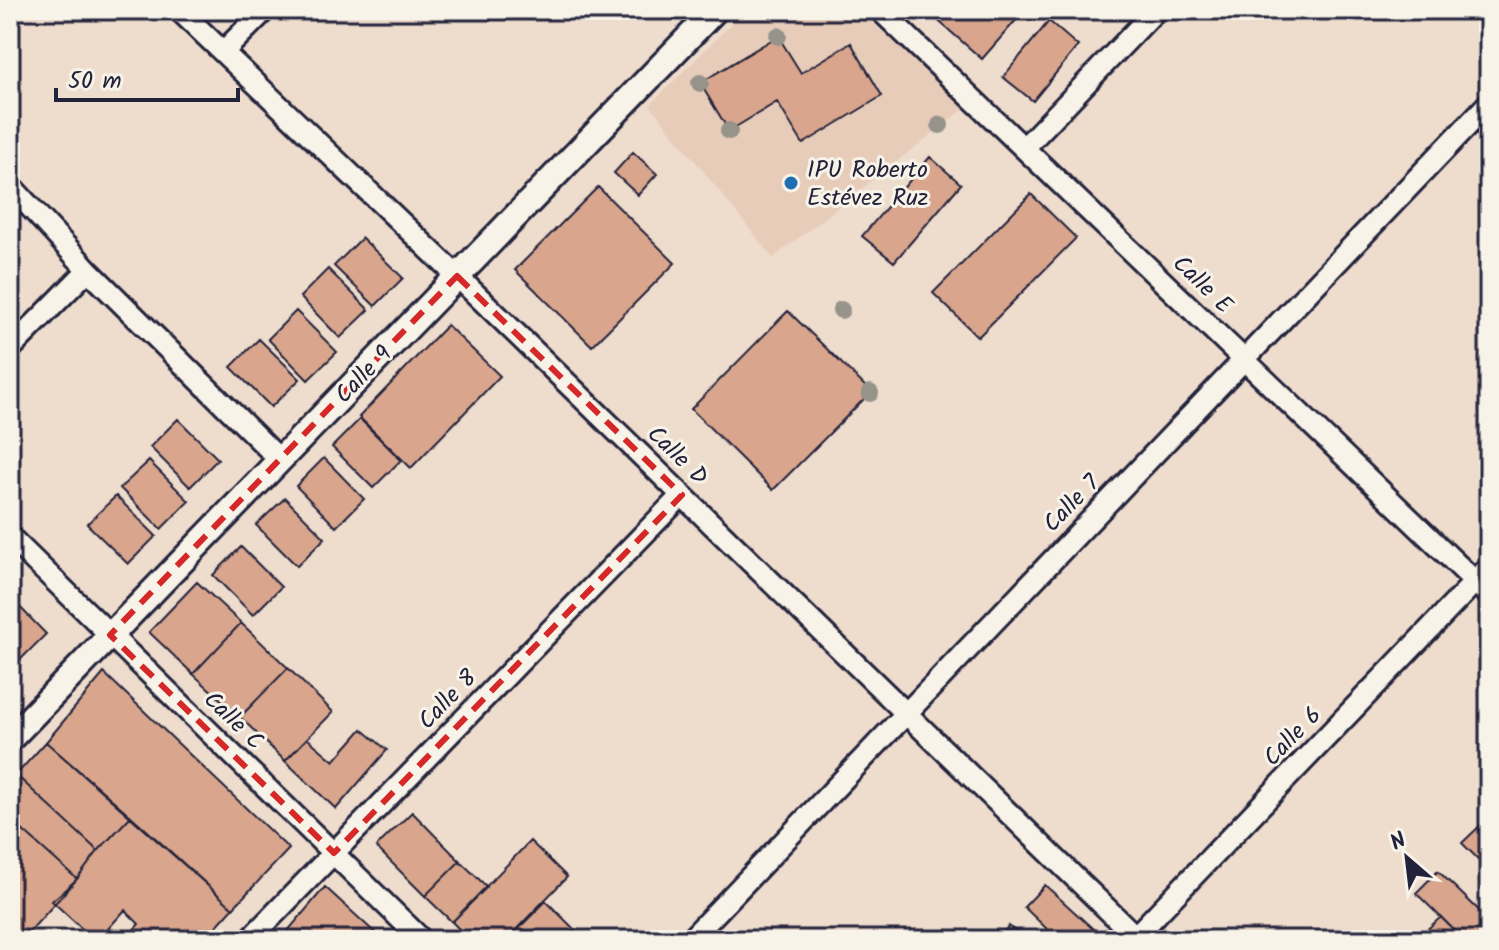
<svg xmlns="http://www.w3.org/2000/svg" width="1499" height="950" font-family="Kalam,sans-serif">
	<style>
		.built { fill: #e8ccba }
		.building { fill: #d9a68d; stroke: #22223b; stroke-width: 2 }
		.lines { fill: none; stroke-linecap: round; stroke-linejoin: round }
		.minor-casing { stroke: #22223b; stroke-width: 26 }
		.tertiary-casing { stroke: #22223b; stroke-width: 30 }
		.minor { stroke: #f7f3e8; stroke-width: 20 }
		.tertiary { stroke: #f7f3e8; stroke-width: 24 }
		.tree { fill: #96938a }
		.marked { fill: none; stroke: #d62828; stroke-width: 6; stroke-dasharray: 16 10; stroke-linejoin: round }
		.poi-dot { fill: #1f6fb2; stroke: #f7f3e8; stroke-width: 3 }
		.labels { text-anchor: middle; stroke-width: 6; stroke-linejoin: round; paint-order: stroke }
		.poi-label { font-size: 24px; fill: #22223b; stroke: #f7f3e8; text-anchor: start }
		.street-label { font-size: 24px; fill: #22223b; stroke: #f7f3e8 }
	</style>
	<rect width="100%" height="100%" fill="#eedccd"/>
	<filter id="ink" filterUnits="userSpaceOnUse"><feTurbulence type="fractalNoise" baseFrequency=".0125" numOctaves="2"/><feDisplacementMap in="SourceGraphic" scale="16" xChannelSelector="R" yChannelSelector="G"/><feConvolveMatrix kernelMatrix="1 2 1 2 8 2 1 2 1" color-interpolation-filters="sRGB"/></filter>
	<g filter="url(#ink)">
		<!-- built -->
		<path class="built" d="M745,10H859L965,108L773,258L650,105Z"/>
		<!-- building -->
		<path class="building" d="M926,10H1025L982,59Z
			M1049,21L1078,46L1033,101L1003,77Z
			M778,36L801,73L851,43L882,96L803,144L777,102L729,131L700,83Z
			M633,152L657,174L638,195L614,173Z
			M930,157L961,184L894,262L862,236Z
			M598,187L675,263L592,346L515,270Z
			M1031,194L1076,238L978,337L933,293Z
			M362,238L403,278L375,306L334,266Z
			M328,269L369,310L340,338L300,297Z
			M296,311L337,352L308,380L268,339Z
			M788,311L871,392L773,490L691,409Z
			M447,325L500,376L411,468L359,417Z
			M259,339L300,379L271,407L231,367Z
			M178,419L218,459L190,487L150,447Z
			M360,419L401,460L373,488L332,447Z
			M324,458L364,499L336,527L296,486Z
			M149,461L189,501L161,529L120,488Z
			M116,496L156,536L128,564L87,524Z
			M285,498L325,538L297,566L256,525Z
			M241,547L281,587L253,615L213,575Z
			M197,582L241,623L193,674L149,632Z
			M10,597L46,634L18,662L10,654Z
			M241,623L288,668L240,717L193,674Z
			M288,668L333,712L285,761L240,717Z
			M104,673L289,849L233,908L46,742Z
			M362,729L387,750L336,809L285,761L307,738L334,761Z
			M46,742L131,816L98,851L16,775Z
			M16,775L98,851L77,879L21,829L10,842V782Z
			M412,812L460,861L425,896L376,847Z
			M131,816L233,908L204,940H124L139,924L125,910L98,940H94L52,901L77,879L98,851Z
			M1484,822L1489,827V870L1462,843Z
			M21,829L77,879L22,940H10V842Z
			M530,841L567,877L506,940H470L452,922Z
			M460,861L487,887L452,922L425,896Z
			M1438,871L1489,920V940H1464L1416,893Z
			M1045,885L1103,938L1101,940H1039L1048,930L1024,907Z
			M325,887L383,940H295L286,933Z
			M546,901L585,940H507Z
			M1441,917L1464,940H1415Z
			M1009,926L1025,940H996Z
			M1377,928L1390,940H1365Z"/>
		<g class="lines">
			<defs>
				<path id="minor" d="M179,10L457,276L1139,940
					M880,10L1489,595
					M223,52L265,10
					M1024,148L1156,10
					M10,185L88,270L280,460
					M10,349L88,270
					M10,537L422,940
					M249,940L682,495
					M690,940L1489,103
					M1132,940L1489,567"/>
				<path id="tertiary" d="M10,739L715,10"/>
			</defs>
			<!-- minor casing -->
			<use href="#minor" class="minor-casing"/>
			<!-- tertiary casing -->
			<use href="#tertiary" class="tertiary-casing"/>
			<!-- minor -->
			<use href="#minor" class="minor"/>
			<!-- tertiary -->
			<use href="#tertiary" class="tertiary"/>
		</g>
		<!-- trees -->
		<g class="tree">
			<circle cx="778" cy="36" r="9"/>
			<circle cx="700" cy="83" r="9"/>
			<circle cx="940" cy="125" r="9"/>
			<circle cx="729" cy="131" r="9"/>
			<circle cx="841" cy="310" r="9"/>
			<circle cx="870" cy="393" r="9"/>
		</g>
	</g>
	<!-- marked area -->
	<path class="marked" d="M457,276L682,495L334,853L110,635Z"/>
	<!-- markers -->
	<circle class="poi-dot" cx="791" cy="183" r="8"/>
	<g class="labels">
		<!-- poi labels -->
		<g class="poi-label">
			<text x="807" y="177">IPU Roberto<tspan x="807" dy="28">Estévez Ruz</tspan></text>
		</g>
		<!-- street labels -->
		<g class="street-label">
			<text transform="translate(1203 284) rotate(44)" y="8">Calle E</text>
			<text transform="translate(363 374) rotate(-46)" y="8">Calle 9</text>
			<text transform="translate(678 455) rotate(44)" y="8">Calle D</text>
			<text transform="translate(1071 503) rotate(-46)" y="8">Calle 7</text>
			<text transform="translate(447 699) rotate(-46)" y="8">Calle 8</text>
			<text transform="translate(234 720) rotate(44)" y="8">Calle C</text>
			<text transform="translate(1292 736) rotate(-46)" y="8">Calle 6</text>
		</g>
	</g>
	<!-- margin -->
	<rect width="1499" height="950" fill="none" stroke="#f7f3e8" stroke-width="40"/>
	<rect x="20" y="20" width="1459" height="910" fill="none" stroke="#22223b" stroke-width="3" filter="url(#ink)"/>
	<!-- north arrow -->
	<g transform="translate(1407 858) rotate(332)" stroke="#f7f3e8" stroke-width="6" paint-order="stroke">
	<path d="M0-6L14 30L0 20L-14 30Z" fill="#22223b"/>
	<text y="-12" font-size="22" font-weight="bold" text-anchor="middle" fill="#22223b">N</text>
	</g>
	<!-- scale -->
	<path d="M56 88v12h182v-12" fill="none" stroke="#22223b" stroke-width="4"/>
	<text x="68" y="88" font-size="24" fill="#22223b" stroke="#f7f3e8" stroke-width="6" paint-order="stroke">50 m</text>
</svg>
